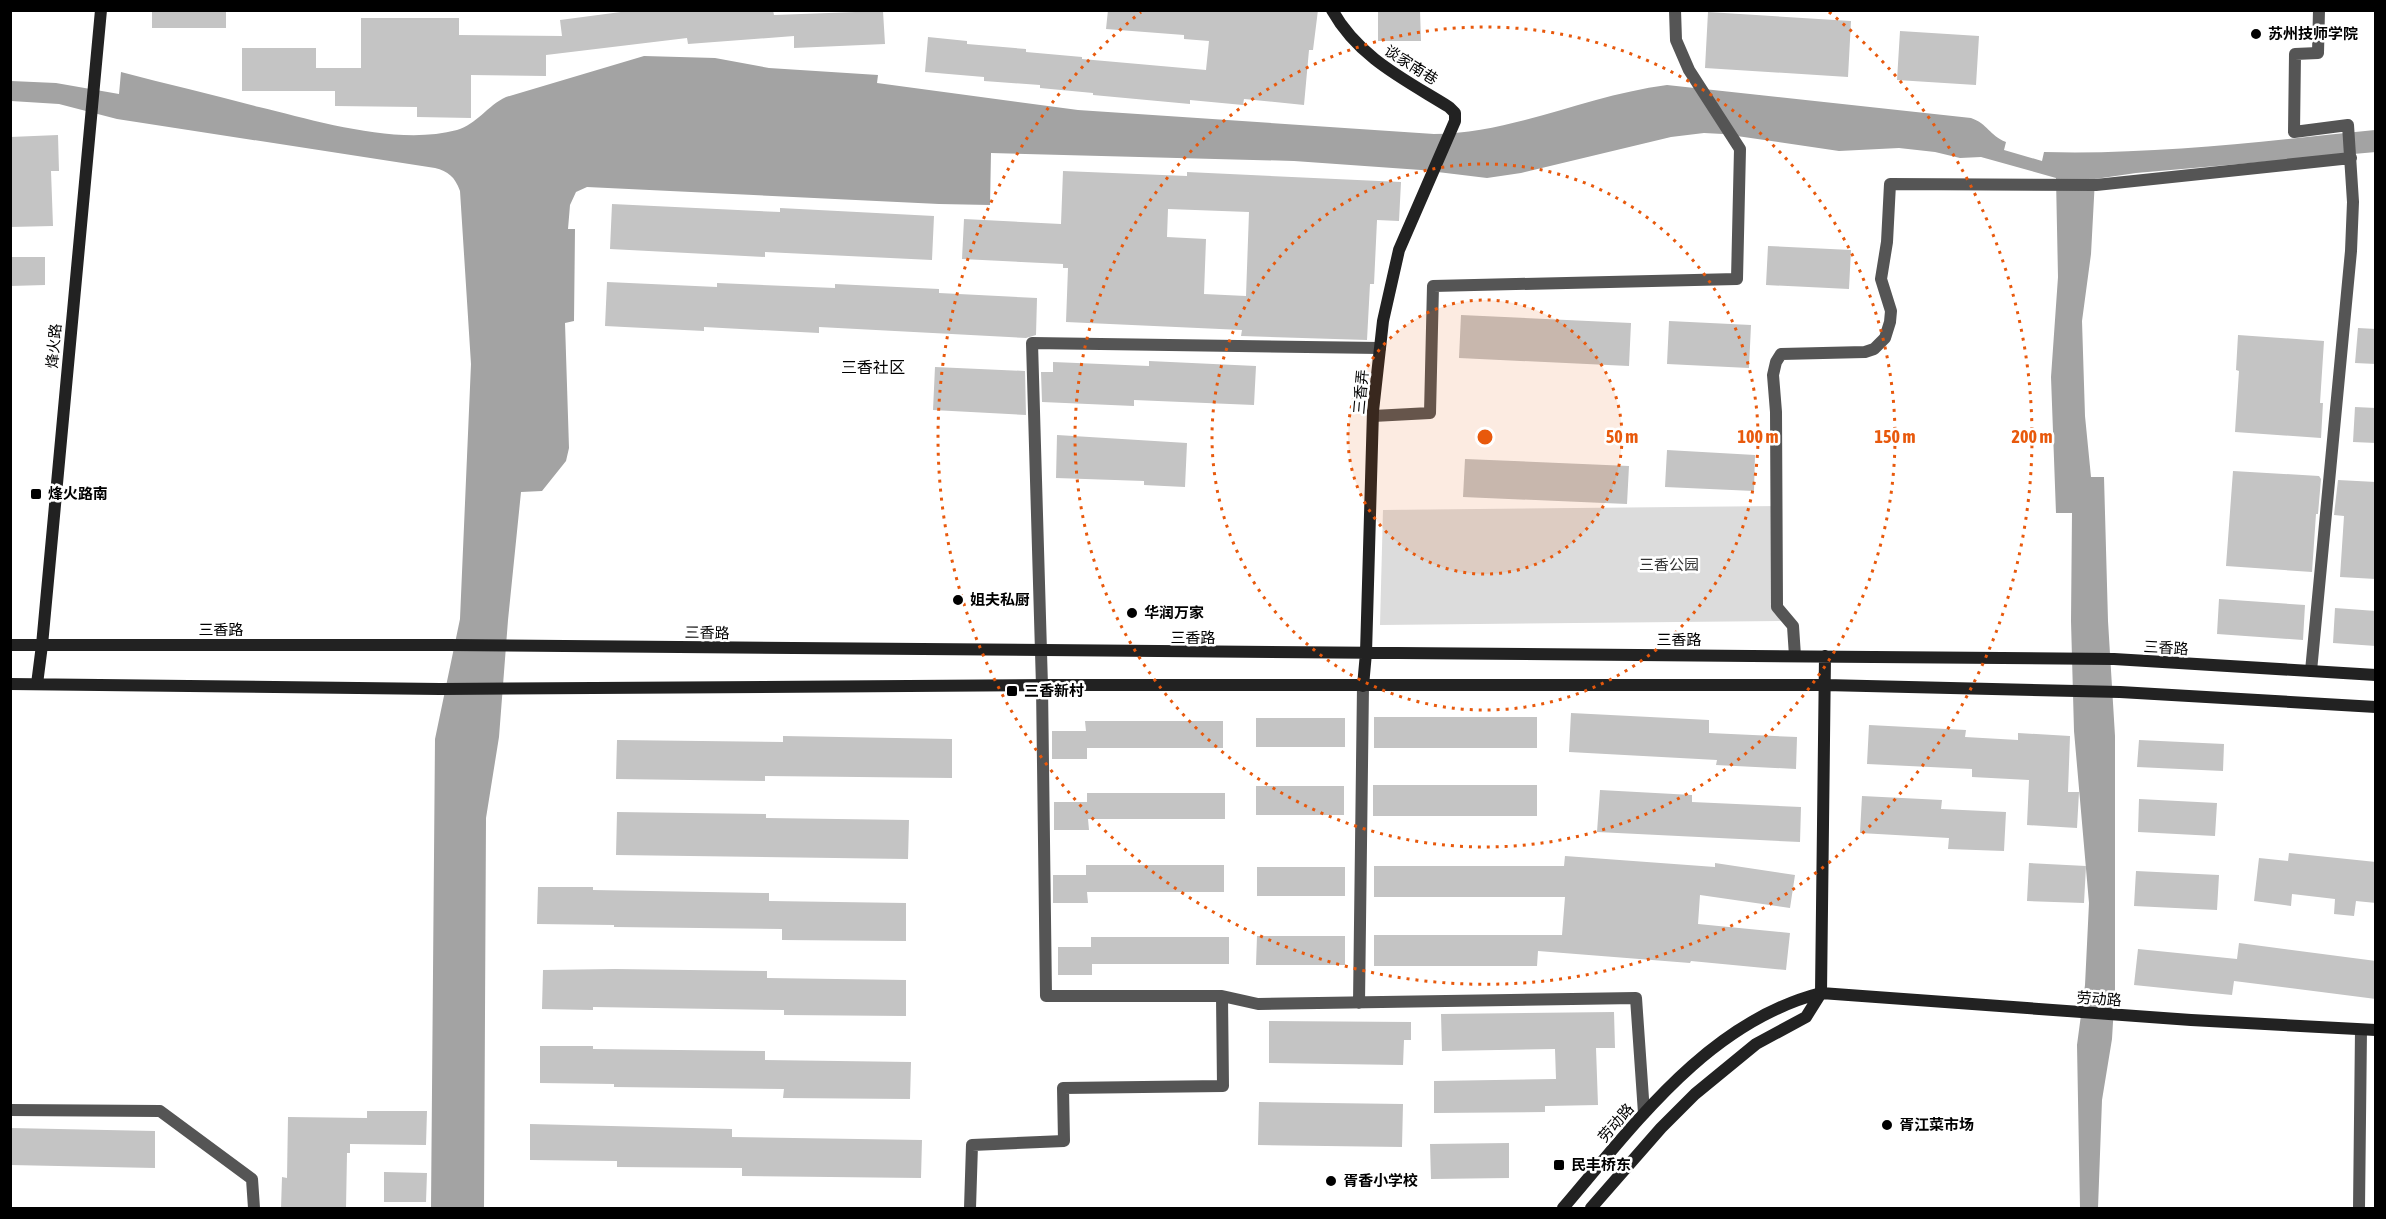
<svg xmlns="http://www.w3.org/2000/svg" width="2386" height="1219" font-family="'Asap Condensed','Noto Sans SC',sans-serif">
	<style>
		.green { fill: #dcdcdc }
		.water { fill: #a3a3a3 }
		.building { fill: #c4c4c4; fill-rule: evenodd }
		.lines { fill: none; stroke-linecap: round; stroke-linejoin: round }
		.street { stroke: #555; stroke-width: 12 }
		.secondary { stroke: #222; stroke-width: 12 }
		.ring { fill: none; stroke: #e8590c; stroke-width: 3; stroke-dasharray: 3 6 }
		.poi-dot { fill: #000; stroke: #fff; stroke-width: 2 }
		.labels { text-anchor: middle; stroke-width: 5; stroke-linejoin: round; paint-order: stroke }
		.poi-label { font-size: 15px; font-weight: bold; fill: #000; stroke: #fff; text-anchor: start }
		.street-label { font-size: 15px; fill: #000; stroke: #fff }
		.park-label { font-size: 15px; fill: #333; stroke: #fff }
		.neighbourhood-label { font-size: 16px; fill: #000; stroke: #fff }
		.centre { fill: #e8590c; stroke: #fff; stroke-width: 3 }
		.ring-label { font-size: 18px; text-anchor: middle; font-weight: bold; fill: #e8590c; stroke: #fff; stroke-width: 5; stroke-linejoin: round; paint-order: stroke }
	</style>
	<rect width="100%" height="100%" fill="#fff"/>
	<!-- green -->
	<path class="green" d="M1780,506L1783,621L1380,625L1383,510Z"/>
	<!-- water -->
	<path class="water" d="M644,56L715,58L769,68L878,75L877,83L1078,110L1434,134C1514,133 1588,95 1667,85L1971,118C1988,124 1989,135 2006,142L2004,150L2042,161L2044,152C2154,155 2266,141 2375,130L2376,152L2136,173L2095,179L2091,254L2082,321L2085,416L2091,477H2104L2108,621L2115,736V989L2112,1039L2102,1100L2098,1208H2080L2077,1045L2085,985L2089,903L2074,731L2071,621L2072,513H2056L2051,377L2058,277L2056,178L1981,157L1960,158L1935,152L1899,148L1839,151L1723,134L1704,133L1671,137L1521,173L1487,178L1421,170L1294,161L991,153L990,205L939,204L587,187L576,192L570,205L568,229H575L574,321L565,323L569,448L566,461L542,491L521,492L508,620L499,737L486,818L484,1208H431L435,739L460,619L471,364L460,191C455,177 448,171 435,168L117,119L59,104L11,101V81L56,83L119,94L121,72C167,84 213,95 259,107C317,121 398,146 457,130C477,124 487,106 506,97Z"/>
	<!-- building -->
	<path class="building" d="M152,10H226V28H152Z
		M636,10H773L774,15L883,11L885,44L794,48V36L688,44L687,38L546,55V76L471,75V118L417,117V107L335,106V91H242V48H316V68H361V18H459V35L562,36L560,20Z
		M1108,10H1318L1313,50H1309L1304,105L1244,99L1243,105L1190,100V104L1093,95V93L1040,88V85L984,81V77L925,72L928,37L967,41V44L1026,49V52L1082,57V59L1206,70L1209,41L1184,39V35L1106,29Z
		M1378,10H1420L1421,41H1378Z
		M1708,12L1851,21L1848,77L1705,68Z
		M1900,31L1979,36L1976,85L1897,80Z
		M58,135L59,171H51L53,226L10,227V137Z
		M1063,171L1187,176V172L1401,182L1399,221L1377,220L1374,284H1370L1367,340L1241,336L1242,330L1066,322L1068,268H1063V264L962,259L964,219L1061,224ZM1168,209L1249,212L1246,296L1204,294L1206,239L1167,237Z
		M612,204L780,212V208L934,216L932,260L765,252V257L610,249Z
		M1768,246L1851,250L1849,289L1766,285Z
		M10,257H45V285L10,286Z
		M607,282L717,287V283L835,288V284L939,289V293L1037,298L1036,335L1026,338L819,327V333L704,327V331L605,326Z
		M1461,315L1631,323L1629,366L1459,358Z
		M1669,321L1751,325L1749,368L1667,364Z
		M2358,328L2376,329V364L2355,363Z
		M2238,335L2324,341L2320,403H2323L2321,438L2235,432L2239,371L2236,370Z
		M1149,361L1256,366L1254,405L1134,400V406L1042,402L1041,372H1053V362L1149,366Z
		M935,367L1025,371L1026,415L933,410Z
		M2355,407L2376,408V443L2353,442Z
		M1057,435L1187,443L1185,487L1144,485V481L1056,478Z
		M1667,450L1755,455L1754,491L1665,487Z
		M1465,459L1629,466L1627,504L1463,497Z
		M2233,471L2319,476L2321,479L2318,514H2316L2312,572L2226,566Z
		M2338,480L2376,482V579L2340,577L2344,516L2334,515Z
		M2219,599L2305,605L2303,640L2217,634Z
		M2335,608L2376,611V646L2333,643Z
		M1571,713L1709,720V733L1797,737L1796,769L1716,765L1717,760L1569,752Z
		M1374,717H1537V748H1374Z
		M1256,718H1345V747H1256Z
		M1085,721H1223V748H1087V759H1052V731H1086Z
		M1869,725L1966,730L1965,737L2018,740V733L2070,736L2068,792H2079L2077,828L2027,825L2029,780L1972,777V769L1867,764Z
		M783,736L952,739V778L765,776V781L616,779L617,740L783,742Z
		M2139,740L2224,744L2223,771L2137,767Z
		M1373,785H1537V816H1373Z
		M1256,786H1344V815H1256Z
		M1600,790L1692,795V802L1801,807L1800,842L1597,832Z
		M1087,793H1225V819H1088L1089,830H1054V802H1087Z
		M1862,796L1942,800L1941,809L2006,812L2004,851L1948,849L1949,838L1860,833Z
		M2139,799L2217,803L2215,836L2138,832Z
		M617,812L766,814V818L909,820L908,859L616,855Z
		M2289,853L2376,862V903L2356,901L2354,916L2334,914L2335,899L2292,894L2291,906L2254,901L2259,858L2288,861Z
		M1565,856L1715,867V863L1795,875L1790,908L1700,895L1698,924L1790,933L1786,970L1691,961L1690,963L1538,951L1537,966H1374V935H1562L1565,897H1374V866H1564Z
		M2029,863L2086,866L2084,903L2027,901Z
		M1086,865H1224V892H1087L1088,903H1053V875H1086Z
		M1257,867H1345V896H1257Z
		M2136,871L2219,875L2217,910L2134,906Z
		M538,887H593V890L769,893V901L906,903V941L782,940V929L614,927V925L537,924Z
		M1257,936H1345V965H1256Z
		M1091,937H1229V964H1092V975H1058V947H1091Z
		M2239,943L2376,961V999L2234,981L2232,995L2134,985L2138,949L2237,959Z
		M615,969L767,971V978L906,980V1016L784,1015V1010L593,1007V1010L542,1009L543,970Z
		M1614,1012L1615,1048H1596L1598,1105L1545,1106V1112L1434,1113V1081L1556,1079L1555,1049L1442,1051L1441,1014Z
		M1269,1021L1411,1022V1040H1404L1403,1065L1269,1063Z
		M540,1046H593V1049L765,1051V1060L911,1062L910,1099L783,1098L784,1089L614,1087V1084L540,1083Z
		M1259,1102L1403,1104L1402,1147L1258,1145Z
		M367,1111H427L426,1145L350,1144V1153H347L346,1209H281L282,1177L287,1178L288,1117L367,1118Z
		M530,1124L732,1129V1137L922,1140L921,1178L742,1176V1168L617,1167V1161L530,1160Z
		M10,1128L155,1131V1168L10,1165Z
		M1509,1143V1178L1431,1179L1430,1144Z
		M384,1172L427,1173L426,1202H384Z"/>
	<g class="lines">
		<!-- street -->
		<path class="street" d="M1380,348L1032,343L1042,686L1046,996H1222L1258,1004L1636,998L1644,1113
			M1373,416L1430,413L1433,286L1737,279L1740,149L1689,70L1676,40L1675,10
			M1795,656L1793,626L1777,607L1776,412L1773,375L1776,362L1781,354L1865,352L1874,349L1885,338L1890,322L1891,311L1881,279L1887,242L1890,184L2096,185L2351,158
			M2311,671L2351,251L2353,202L2348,125L2294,132L2295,54L2318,53L2319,10
			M1359,1003L1363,686
			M10,1110L160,1111L252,1179L254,1208
			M970,1208L972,1145L1064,1141L1063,1088L1223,1086L1222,996
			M2359,1208L2361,1030"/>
		<!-- secondary -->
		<path class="secondary" d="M1332,10C1359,58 1404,79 1449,107L1455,113V121L1399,250L1383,321L1373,411L1366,653L1363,686
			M10,645H449L2114,659L2376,675
			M10,684L440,689L1051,685H1825L2120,692L2376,707
			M37,684L42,645L101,10
			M1563,1208C1635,1124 1708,1022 1821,993L2191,1020L2376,1030
			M1591,1208L1661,1128L1695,1094L1756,1044L1806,1017L1821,993L1825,656"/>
	</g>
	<!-- distance rings -->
	<circle cx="1485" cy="437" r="137" fill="#e8590c" fill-opacity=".12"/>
	<g class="ring">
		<circle cx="1485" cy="437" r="137"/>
		<circle cx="1485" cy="437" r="273"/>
		<circle cx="1485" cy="437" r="410"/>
		<path d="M1829 12A547 547 0 1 1 1141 12"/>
	</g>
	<!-- markers -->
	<g class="poi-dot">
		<circle cx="2256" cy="34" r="6"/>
		<rect x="30" y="488" width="12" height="12" rx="3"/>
		<circle cx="958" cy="600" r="6"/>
		<circle cx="1132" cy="613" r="6"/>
		<rect x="1006" y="685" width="12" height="12" rx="3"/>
		<circle cx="1887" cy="1125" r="6"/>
		<rect x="1553" y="1159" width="12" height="12" rx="3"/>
		<circle cx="1331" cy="1181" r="6"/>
	</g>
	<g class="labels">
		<!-- poi labels -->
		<g class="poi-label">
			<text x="2268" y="39">苏州技师学院</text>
			<text x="48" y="499">烽火路南</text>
			<text x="970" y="605">姐夫私厨</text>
			<text x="1144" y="618">华润万家</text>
			<text x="1024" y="696">三香新村</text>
			<text x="1899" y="1130">胥江菜市场</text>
			<text x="1571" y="1170">民丰桥东</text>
			<text x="1343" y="1186">胥香小学校</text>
		</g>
		<!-- street labels -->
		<g class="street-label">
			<text transform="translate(1411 65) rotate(32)" y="5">谈家南巷</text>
			<text transform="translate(54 346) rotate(-85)" y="5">烽火路</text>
			<text transform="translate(1361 392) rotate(-85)" y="5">三香弄</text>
			<text x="221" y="635">三香路</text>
			<text transform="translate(707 633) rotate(1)" y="5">三香路</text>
			<text x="1193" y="643">三香路</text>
			<text x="1679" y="645">三香路</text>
			<text transform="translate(2166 648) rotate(3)" y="5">三香路</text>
			<text transform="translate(2099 999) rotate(4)" y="5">劳动路</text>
			<text transform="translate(1616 1123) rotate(-49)" y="5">劳动路</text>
		</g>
		<!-- park labels -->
		<g class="park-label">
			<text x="1669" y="570">三香公园</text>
		</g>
		<!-- neighbourhood labels -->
		<g class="neighbourhood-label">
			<text x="873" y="373">三香社区</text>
		</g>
	</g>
	<circle cx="1485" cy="437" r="9" class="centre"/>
	<g class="ring-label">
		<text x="1622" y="443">50 m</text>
		<text x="1758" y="443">100 m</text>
		<text x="1895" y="443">150 m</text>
		<text x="2032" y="443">200 m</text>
	</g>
	<!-- border -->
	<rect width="2386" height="1219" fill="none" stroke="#000000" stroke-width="24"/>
</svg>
